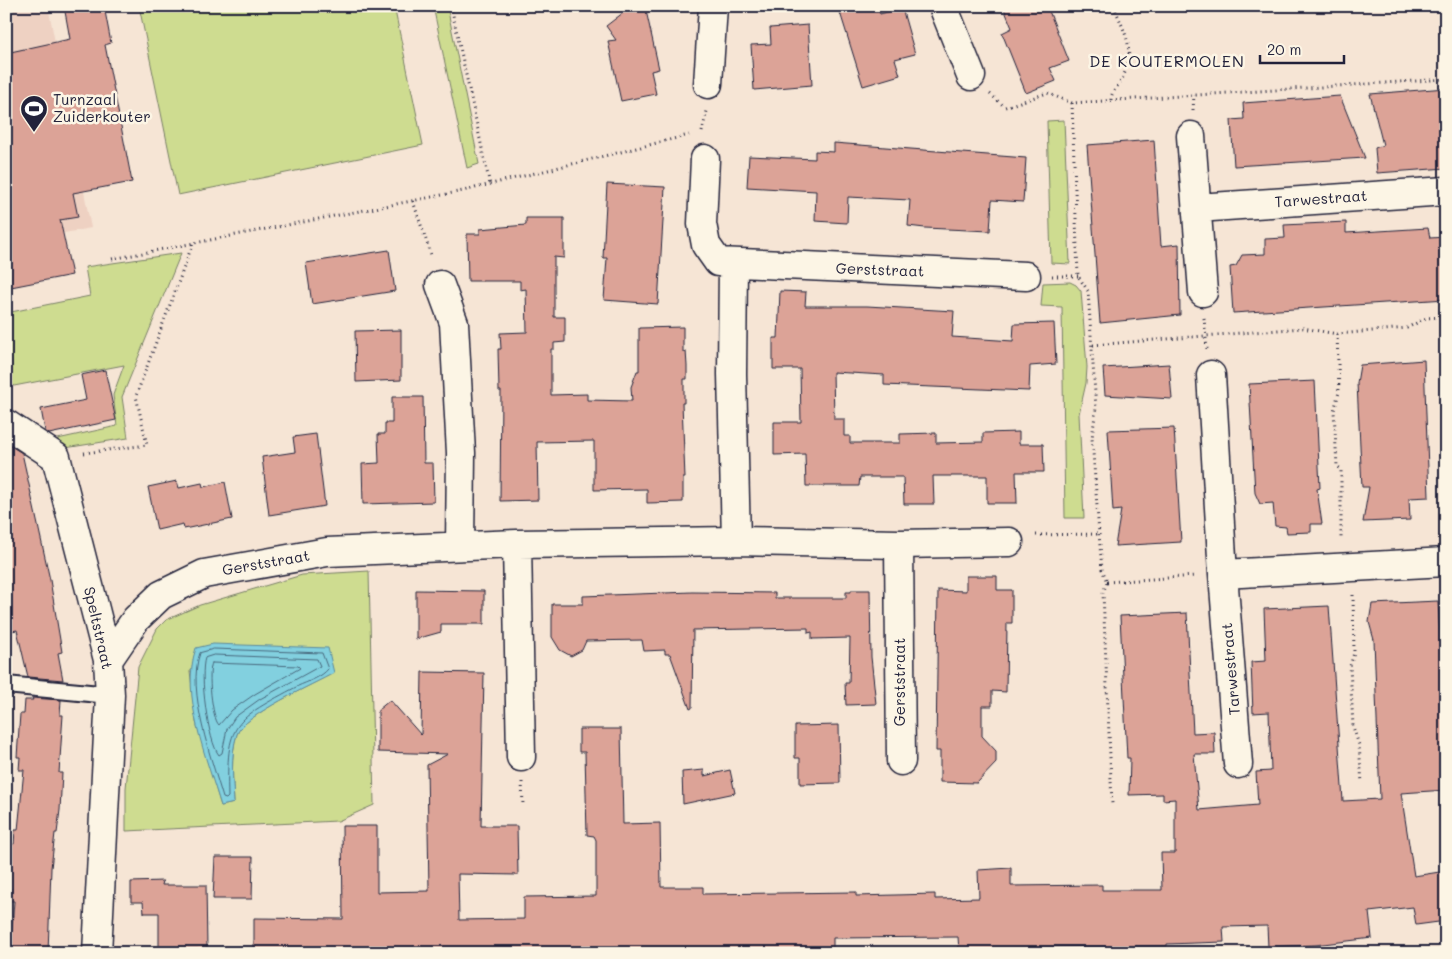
<svg xmlns="http://www.w3.org/2000/svg" width="1452" height="959" font-family="Mali,sans-serif">
	<style>
		.built { fill: #eed1c2 }
		.green { fill: #cedc90; stroke: #787f66; fill-rule: evenodd }
		.water { fill: #82d0df; stroke: #5c8a9d }
		.lines { fill: none; stroke-linecap: round; stroke-linejoin: round }
		.shore { stroke: #48687d; stroke-width: 1 }
		.building { fill: #dca397; stroke: #22223b }
		.service-casing { stroke: #22223b; stroke-width: 20 }
		.minor-casing { stroke: #22223b; stroke-width: 31 }
		.path { stroke: #22223b; stroke-width: 3; stroke-dasharray: 1 4; stroke-linecap: butt }
		.service { stroke: #fcf5e5; stroke-width: 16 }
		.minor { stroke: #fcf5e5; stroke-width: 28 }
		.labels { text-anchor: middle; stroke-width: 5; stroke-linejoin: round; paint-order: stroke }
		.poi-label { font-size: 15px; fill: #22223b; stroke: #fcf5e5; text-anchor: start }
		.street-label { font-size: 15px; fill: #22223b; stroke: #fcf5e5 }
		.neighbourhood-label { font-size: 16px; letter-spacing: 1px; fill: #22223b; stroke: #fcf5e5 }
	</style>
	<rect width="100%" height="100%" fill="#f6e5d5"/>
	<filter id="ink" filterUnits="userSpaceOnUse"><feTurbulence type="fractalNoise" baseFrequency=".02" numOctaves="2"/><feDisplacementMap in="SourceGraphic" scale="10" xChannelSelector="R" yChannelSelector="G"/><feConvolveMatrix kernelMatrix="1 2 1 2 8 2 1 2 1" color-interpolation-filters="sRGB"/></filter>
	<g filter="url(#ink)">
		<!-- built -->
		<path class="built" d="M6,6H48L91,228L6,244Z"/>
		<!-- green -->
		<path class="green" d="M139,6H394L423,145L178,195Z
			M433,6H447L479,164L467,168Z
			M1064,120L1070,264L1051,263L1047,121Z
			M181,253L122,397L128,438L65,448L53,440L117,426L113,395L124,365L14,386L6,381V313L90,296L85,267Z
			M1070,282L1076,285L1081,291L1087,367L1086,383L1079,414L1084,518H1065L1062,307L1041,306L1043,283Z
			M369,571L374,805L338,821L126,831V788L138,667L157,629L166,620L200,605L302,575ZM190,671L333,673C314,684 244,715 237,734C230,756 233,780 234,803L221,806L196,722Z"/>
		<!-- water -->
		<path class="water" d="M213,644L328,648L334,673C314,684 244,715 237,734C230,756 233,780 234,803L221,806C207,759 180,695 196,648Z"/>
		<g class="lines">
			<!-- shore -->
			<path class="shore" d="M214,649L322,653L328,669C322,677 307,682 298,686C233,721 226,721 228,797L226,799L223,798C212,760 186,690 200,653Z
				M214,655L317,659L320,666L260,699L235,717L227,729L222,753L219,755C208,742 199,674 205,658Z
				M212,663L298,666L300,668L255,694L232,710L219,725C212,719 207,671 212,663Z"/>
		</g>
		<!-- building -->
		<path class="building" d="M64,6H104L111,43L105,45L132,182L73,193L78,217L60,220L72,275L6,288V53L70,39Z
			M645,6L659,69L651,71L656,94L621,101L608,41L616,40L606,26L628,9Z
			M838,6H878L880,14L902,8L915,54L895,59L900,75L863,86Z
			M1003,6H1047L1069,61L1050,68L1056,81L1026,93L1002,33L1012,28Z
			M808,25L812,85L754,90L751,45L771,44L770,28Z
			M1446,88V168L1377,173L1375,148L1383,145L1370,94Z
			M1340,96L1365,158L1234,166L1231,120L1244,119L1243,103Z
			M1154,140L1161,246L1179,244L1180,315L1100,323L1087,145Z
			M834,143L1026,158L1023,202L992,200L990,231L925,228L908,226L910,200L848,197L847,223L815,221L816,191L747,187L749,156L815,159V151L834,152Z
			M607,184L665,187L658,304L604,300L607,258H603Z
			M526,218H564V258L554,257V317H565V342L554,343V349H551V395L587,394V400L632,401L631,387L637,371H639V328L683,327V352L686,351L687,366V379H684V403H682L685,478H683V502L647,503V489L594,490V441L537,442L538,500L500,501L501,391H499L498,349H501L500,333L527,332L526,289L520,290V281H468L467,234H480V229L526,225Z
			M1346,222V233L1428,228L1430,238L1446,237V299L1233,313L1230,267L1236,266L1242,255L1265,254V239L1285,238L1284,225Z
			M389,250L395,291L312,304L306,263Z
			M780,291L806,292L805,306H867L954,311L952,337L1013,341L1014,324L1054,323L1056,364L1030,366L1029,391L884,385V375L833,372L834,419H844V436H850V443H900V434L936,433V443L983,442V433L1019,432V444H1043L1044,472H1016L1017,503H987V476H933L934,504H904L903,477H860L859,486H806L805,454L774,455V422H801L800,369H773V338H778Z
			M401,330V380L356,382L355,331Z
			M1424,360L1429,497L1409,498L1410,520L1363,522L1369,487H1362L1357,383L1360,365Z
			M1169,364L1172,399L1105,395L1103,368Z
			M105,370L116,420L49,434L45,431L41,409L86,400L81,375Z
			M1315,381L1320,488L1317,489L1322,524H1311V532L1287,533L1286,527L1275,526L1273,503L1260,504L1255,493L1249,384Z
			M392,397H423L424,463H433L434,502L363,504L362,464L379,463L378,434H385V423H392Z
			M1174,428L1181,542L1115,546L1121,510L1113,511L1108,430Z
			M316,434L325,506L269,515L262,457L295,452L293,437Z
			M6,443L22,453L50,580L62,652L58,653L63,680L28,677L17,630L6,632Z
			M177,481L179,488L202,483L203,487L225,482L232,519L184,529L183,524L157,530L148,487Z
			M966,576H997V590H1012V623H1007L1006,692L992,691V706H982V736L996,751V763L977,783L940,782V751H936L938,590L966,591Z
			M416,590L484,591V624H441V632L416,639Z
			M851,590H870L871,657L876,704L846,705L845,683H849L850,638L812,639V632L808,633V628L693,630L692,708L690,709L670,654H665V650L644,651L642,640L586,641L582,650L571,656L560,650L552,637V604H583V596L692,592L775,593V598H846V592H851Z
			M1438,601L1441,654H1443L1446,790L1401,793L1414,876L1446,871V921L1416,925L1413,907L1369,912L1372,938L1315,945L1268,947L1267,926L1223,927L1224,942L1167,944V946L1040,947L959,951L958,937L833,938V953H254V918L343,919L342,826H377V892L429,891L427,765L448,754L378,752V710L390,700L421,735L422,672L484,673L481,826H517L518,875L458,874L459,920L524,919V897L596,896V840L594,836L587,835L585,752H579V729H621L623,824L660,823L661,887H703V894L856,892V896L935,894V899L979,898L978,870L1011,868V886L1102,885V890H1162L1161,853H1175V799L1163,800V794L1129,795L1130,758H1127L1120,616L1187,613L1193,733L1214,732L1215,754H1194L1199,810L1258,805L1256,772L1271,771L1269,712L1253,713L1251,662L1266,661L1264,609L1329,606L1343,801L1380,799L1374,640L1369,622L1372,604Z
			M32,698L61,700L60,715H63L59,773H62L60,810L57,833H55L51,868L48,953H10L14,901H9L11,888H7L11,844H14L15,830H18L24,770H19L20,757H17L20,714H24L25,700H33Z
			M839,725L840,783L800,784V758H795V726Z
			M704,770V776L730,770L735,793L683,804L682,772Z
			M215,857H253L252,899H213Z
			M163,881L162,885H206L207,949H159V913H144L143,902H131V882Z"/>
		<g class="lines">
			<defs>
				<path id="service" d="M6,685L110,695"/>
				<path id="minor" d="M943,6L971,76
					M708,84L713,6
					M1191,136L1203,292
					M705,159L702,224L706,245L718,262L1026,276
					M1197,208L1446,191
					M733,263L732,374L736,541
					M440,285L454,323L461,453L460,546
					M1211,375L1223,574L1238,764
					M6,424L56,457L108,660L110,695L97,953
					M517,544L521,757
					M899,544L901,761
					M1223,574L1446,562
					M108,660L136,619L161,595L204,574L327,552L517,544L736,541L899,544L1009,542"/>
			</defs>
			<!-- service casing -->
			<use href="#service" class="service-casing"/>
			<!-- minor casing -->
			<use href="#minor" class="minor-casing"/>
			<!-- path -->
			<path class="path" d="M451,6L490,185
				M990,94L1005,107L1047,93L1072,103L1446,79
				M1111,100C1111,91 1120,85 1123,77C1136,48 1124,32 1114,6
				M1072,103L1078,276L1088,291L1096,408L1092,438L1099,534L1102,569L1107,582L1103,593L1112,804
				M1193,110L1194,95
				M702,132L707,111
				M413,201L432,258
				M112,259L463,191L689,135
				M1052,276H1078
				M1204,318L1207,349
				M1337,334L1339,392L1334,411L1337,466L1341,469V540
				M1093,345L1303,328L1337,334L1407,328L1426,318L1446,317
				M84,453L147,445L136,396L193,243
				M1036,535L1099,534
				M1107,582L1196,576
				M1353,595L1354,653L1350,666L1353,727L1359,745L1362,783
				M522,782L523,805"/>
			<!-- service -->
			<use href="#service" class="service"/>
			<!-- minor -->
			<use href="#minor" class="minor"/>
		</g>
	</g>
	<!-- icons -->
	<defs>
		<symbol id="stadium-pin" viewBox="-11 -11 22 30"><path d="M0 17L-7.5 6A9.5 9.5 0 1 1 7.5 6Z" fill="#22223b" stroke="#fcf5e5"/><path d="M0-5a6.5 5 0 1 0 0 10a6.5 5 0 1 0 0-10ZM-3.5-1.8h7v3.6h-7Z" fill="#fff"/></symbol>
	</defs>
	<g fill-rule="evenodd">
		<use href="#stadium-pin" x="18" y="93" width="32" height="43"/>
	</g>
	<g class="labels">
		<!-- poi labels -->
		<g class="poi-label">
			<text x="53" y="105">Turnzaal<tspan x="53" dy="17">Zuiderkouter</tspan></text>
		</g>
		<!-- street labels -->
		<g class="street-label">
			<text transform="translate(1321 199) rotate(-4)" y="5">Tarwestraat</text>
			<text transform="translate(880 270) rotate(2)" y="5">Gerststraat</text>
			<text transform="translate(266 563) rotate(-10)" y="5">Gerststraat</text>
			<text transform="translate(98 628) rotate(77)" y="5">Speltstraat</text>
			<text transform="translate(1231 669) rotate(-95)" y="5">Tarwestraat</text>
			<text transform="translate(900 682) rotate(-90)" y="5">Gerststraat</text>
		</g>
		<!-- neighbourhood labels -->
		<g class="neighbourhood-label">
			<text x="1167" y="67">DE KOUTERMOLEN</text>
		</g>
	</g>
	<!-- margin -->
	<rect width="1452" height="959" fill="none" stroke="#fcf5e5" stroke-width="25"/>
	<rect x="12" y="12" width="1427" height="934" fill="none" stroke="#22223b" stroke-width="2" filter="url(#ink)"/>
	<!-- scale -->
	<path d="M1260 55v8h84v-8" fill="none" stroke="#22223b" stroke-width="2.5"/>
	<text x="1267" y="55" font-size="15" fill="#22223b" stroke="#fcf5e5" stroke-width="4" paint-order="stroke">20 m</text>
</svg>
